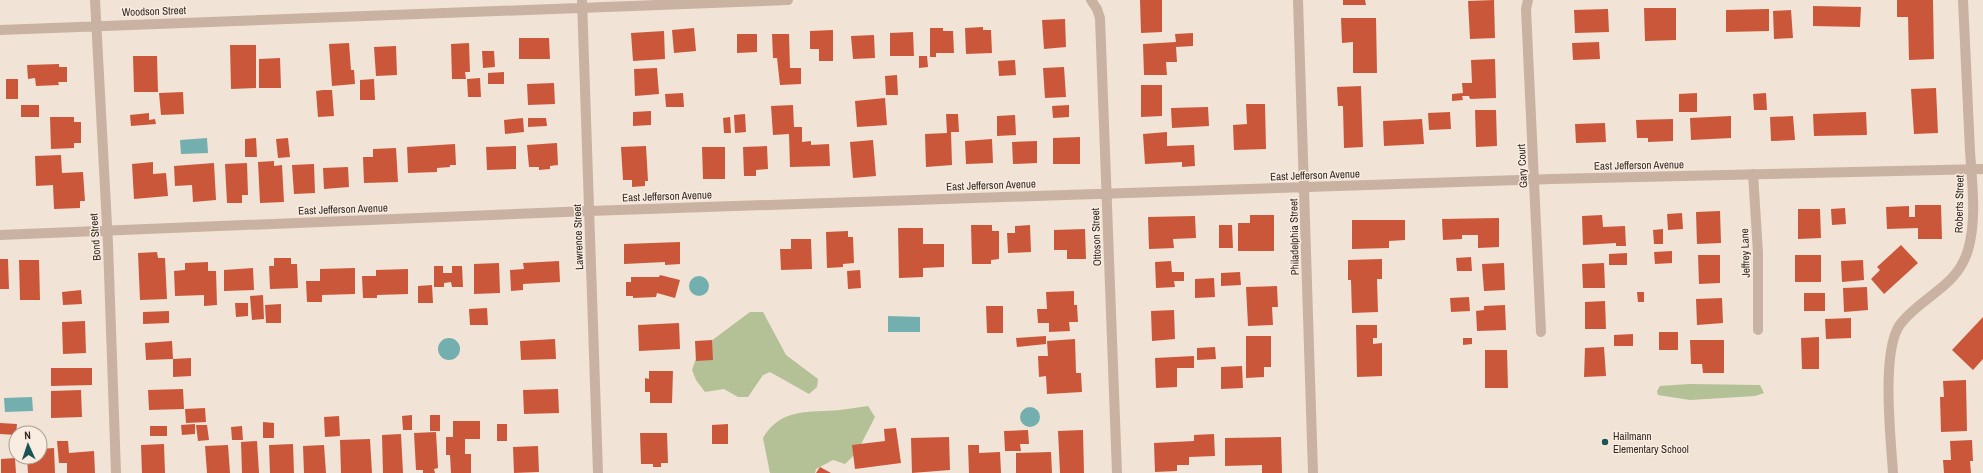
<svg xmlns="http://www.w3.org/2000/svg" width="1983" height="473" font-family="'Archivo Narrow',sans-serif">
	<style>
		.green { fill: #b4c095 }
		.water { fill: #73afaf }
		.building { fill: #cb573a }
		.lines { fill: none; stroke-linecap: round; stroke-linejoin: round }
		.minor { stroke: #c9b2a1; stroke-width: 10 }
		.poi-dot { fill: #195456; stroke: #f9ede1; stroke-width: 1.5 }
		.labels { text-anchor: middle; stroke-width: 3; stroke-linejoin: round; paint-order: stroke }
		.street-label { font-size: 11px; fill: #332824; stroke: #f9ede1 }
		.poi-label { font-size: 11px; fill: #332824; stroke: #f9ede1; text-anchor: start }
	</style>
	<rect width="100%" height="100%" fill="#f1e3d5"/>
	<!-- green -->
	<path class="green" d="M750,312H763L786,355L818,379L817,387L809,394L770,372L763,375L748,397H738L724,389L705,392L696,380L692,370L699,350Z
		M1689,384L1760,385L1764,393L1755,396L1690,400L1658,395L1657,391L1660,386Z
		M868,406L875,417L857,452L845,464L833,460L816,469L815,473H770L763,438C781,407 810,413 840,410C850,409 859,407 868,406Z"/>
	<!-- water -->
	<path class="water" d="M207,138L208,153L181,154L180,140Z
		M689 286a10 10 0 1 1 20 0a10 10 0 1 1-20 0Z
		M888,316L920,317V332H888Z
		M438 349a11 11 0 1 1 22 0a11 11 0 1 1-22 0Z
		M32,397L33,411L5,412L4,398Z
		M1020 417a10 10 0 1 1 20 0a10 10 0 1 1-20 0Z"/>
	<!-- building -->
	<path class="building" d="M1140,0H1162V32L1141,33Z
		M1343,0H1365L1366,5H1343Z
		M1494,0L1495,38L1470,39L1468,1Z
		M1897,0H1933L1934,59L1909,60L1908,17H1897Z
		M1813,6L1861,7L1860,27L1813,26Z
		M1644,8H1676V40L1645,41Z
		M1608,9L1609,32L1575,33L1574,10Z
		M1769,9V31L1726,32V10Z
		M1791,10L1793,38L1774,39L1773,11Z
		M1341,18H1376L1377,73H1353V42L1342,43Z
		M1065,19L1066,47L1044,49L1042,20Z
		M983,27V30H991L992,53L966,54L965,28Z
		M694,28L696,51L674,53L672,30Z
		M930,28H943V31H953L954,53H936V57H930Z
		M833,30V61H819V49H810V31Z
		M664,31L665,59L633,61L631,33Z
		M913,32L914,56H890V33Z
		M1193,33V46L1176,47L1177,62H1166L1167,75H1144L1143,44L1176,42L1175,34Z
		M737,34H757V52L737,53Z
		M772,34H789L790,68H801V84L780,85L777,58H773Z
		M874,35L875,58L853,59L851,36Z
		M519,38H549L550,59H519Z
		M1599,42L1600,59L1573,60L1572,43Z
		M349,43L351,70H354L355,84L332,86L329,44Z
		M469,43L470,72H465L466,79H452L451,44Z
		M230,45H256V88L231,89Z
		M396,46L397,75L376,76L374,47Z
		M482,51H494L495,67L483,68Z
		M133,56H157L158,92H134Z
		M919,56H927L928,67L919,68Z
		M280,58L281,88H259V59Z
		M1495,59L1496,98L1470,99L1469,96H1462L1463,100L1452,101V94L1463,93L1462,83H1472L1471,60Z
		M1015,60L1016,75L999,76L998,61Z
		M59,64V67H67V82H58L59,85L36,86L35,78L28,79L27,65Z
		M1064,67L1066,97L1045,98L1043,68Z
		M657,68L659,94L635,96L634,69Z
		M504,72V84H488V73Z
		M897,75L898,95H886L885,76Z
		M480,78L481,97H468L467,79Z
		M6,79H18V99H6Z
		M374,79L375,100H360V80Z
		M554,83L555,104L528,105L527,84Z
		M1141,85H1162V116L1141,117Z
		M1361,86L1363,147L1344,148L1343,106H1338L1337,87Z
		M1936,88L1938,133L1914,134L1911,89Z
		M323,90H332L334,116L318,117L316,91Z
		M183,92L184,114L161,115L159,93Z
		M683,93L684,107H666L665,94Z
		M1697,93V112H1679V94Z
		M1766,93L1767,110H1754L1753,94Z
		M885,98L887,125L857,127L855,101Z
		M1246,104H1265L1266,149L1234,150L1233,125L1247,124Z
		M21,105H39V117H21Z
		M793,105L794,127H802V142L811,141V145L829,144L830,166L790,167L789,134L773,135L771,106Z
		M1069,105V117L1053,118L1052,106Z
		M1208,107L1209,126L1172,128L1171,108Z
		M1475,110H1496L1497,146L1476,147Z
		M651,111V125L633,126V112Z
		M1450,112L1451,129L1429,130L1428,113Z
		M1866,112L1867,135L1814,136L1813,114Z
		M149,113V120L155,119L156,124L131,126L130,115Z
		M745,114L746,132L735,133L734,115Z
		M946,114H958L959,132H951L952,165L926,167L925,134L947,133Z
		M1015,115L1016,135L997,136V116Z
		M1731,116V138L1691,140L1690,118Z
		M1793,116L1795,140L1771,141L1770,117Z
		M50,117H74V122H81V143H74V148L51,149Z
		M730,117L731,133H724L723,118Z
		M523,118L524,132L505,134L504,120Z
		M528,118H546L547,126L528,127Z
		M1422,119L1424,144L1384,146L1383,121Z
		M1673,119V141L1648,142V138H1637L1636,120Z
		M1605,123L1606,142L1576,143L1575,124Z
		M1167,132V146L1194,145L1195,166L1182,167V162L1145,164L1143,134Z
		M1080,137V164H1053V138Z
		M256,138L257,157H245V139Z
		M288,138L290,157L278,158L276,139Z
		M992,139L993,163L966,164L965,141Z
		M873,140L876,176L853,178L850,142Z
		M1037,141V163L1013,164L1012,142Z
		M557,143L558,165L550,166V169L539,170V167H529L527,145Z
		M455,144L456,165H450V167L437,168V172L408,173L407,147Z
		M516,146V169L487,170L486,147Z
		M646,146L648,181H645V186L632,187V180H623L621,147Z
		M767,146L768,169L756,170V176H744L743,147Z
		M702,147H725V179H703Z
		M396,148L398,182L364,183L363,157H373V149Z
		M61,155L62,173L83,172L85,201H80V208L54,209L53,185L36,186L35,156Z
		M274,161V166L282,165L284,202L260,203L258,162Z
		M153,162V174L166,173L168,196L134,199L132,164Z
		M214,163L216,200L193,202L192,185L175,186L174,166Z
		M247,163L248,195H242V203H227L225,164Z
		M314,164L315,193L294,194L292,165Z
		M348,167L349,187L324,189L323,168Z
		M1915,205H1941L1942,239H1918V228L1887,229L1886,207L1909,206V217H1915Z
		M1845,208L1846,224L1832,225L1831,209Z
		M1798,209H1820L1821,238L1798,239Z
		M1720,211L1721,243L1697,244L1696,212Z
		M1682,213L1683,229L1668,230L1667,214Z
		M1250,215H1274V251H1238V223H1250Z
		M1602,215L1603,227L1625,226L1626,246H1616V243L1583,245L1582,216Z
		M1195,216L1196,238L1173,239L1174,248L1149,249L1148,217Z
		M1499,218V247L1478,248V235H1462V239L1443,240L1442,219Z
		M1352,220H1405V240L1389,241V248L1352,249Z
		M971,225H992V231H999V259L991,260V264H972Z
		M1030,225L1031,252L1008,253L1007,233H1015V226Z
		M1219,225H1232L1233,248H1219Z
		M898,228H923V244H944V267L923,268V277L899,278Z
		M1085,229L1086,259H1067V250H1054V230Z
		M1663,229V244H1654L1653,230Z
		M848,231V237H853L854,263L843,264V267L827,268L826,232Z
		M791,239H811L812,269L781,270L780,249H791Z
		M680,242V264L665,265V262L624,264V244Z
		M1901,245L1918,263L1884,294L1871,279L1880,270L1877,267Z
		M1672,251V263L1655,264L1654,252Z
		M157,252L158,258H165L167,299L140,300L138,253Z
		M1627,253V265H1609V254Z
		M1698,255H1720V283L1699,284Z
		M1795,255H1821V282H1795Z
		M1471,257L1472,271H1457L1456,258Z
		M274,258H291V264H297L298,288L270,289L269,266H274Z
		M0,259H8L9,289H0Z
		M1382,259V279H1377L1378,312L1352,313L1351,280H1348V260Z
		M19,260H39L40,300H20Z
		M1863,260L1864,280L1842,282L1841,261Z
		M559,261L560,282L523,284V290L511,291L510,270L524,269L523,263Z
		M1171,261L1172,272H1184V281H1174L1175,287L1156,288L1155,262Z
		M208,262V271H216L217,305L204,306V295L175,296L174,271L185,270V263Z
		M499,263L500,293L474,294V264Z
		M1504,263L1505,290L1484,291L1482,264Z
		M1604,263L1605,288H1583L1582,264Z
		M434,266H443V273H452V266H462L463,287H452L451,282L444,283V287H434Z
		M253,268L254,290L224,291V270Z
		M355,268V294L322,295V302H307L306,281H320V269Z
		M408,269V294L377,295V298H363L362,276H376V270Z
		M860,270L861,288L848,289L847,271Z
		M1240,272L1241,285L1221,286V273Z
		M660,275L680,280L675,298L657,293L656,297L633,298V296H626V282H631V277H659Z
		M1214,278L1215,297L1195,298V279Z
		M432,285L433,303H418V286Z
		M1277,286L1278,307H1272L1273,325L1248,326L1246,287Z
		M1867,287L1868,310L1844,312L1843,288Z
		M81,290L82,304L63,305L62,292Z
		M1074,291V305H1077L1078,322H1069L1070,331L1049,332V323H1038L1037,309H1047L1046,292Z
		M1637,292H1644V302H1638Z
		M1804,293H1825V311H1804Z
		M263,295L264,319L252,320L250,296Z
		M1469,297L1470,311L1451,312L1450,298Z
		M1722,298L1723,323L1697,325L1696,299Z
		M1605,301L1606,329H1585V302Z
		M235,303H248V316L236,317Z
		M281,304V323H266L265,305Z
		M1505,305L1506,330L1477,331L1476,311L1484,310V306Z
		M986,306H1003V333H987Z
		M487,308L488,325H470L469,309Z
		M1174,310L1175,339L1152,341L1151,311Z
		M169,311V323L143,324V312Z
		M1983,317V359L1973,370L1952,350Z
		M1851,318V338L1826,339L1825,319Z
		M85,321L86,353L63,354L62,322Z
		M679,323L680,349L639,351L638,325Z
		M1356,325H1377V338H1373V344L1382,343V376L1357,377Z
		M1659,332H1678V350H1659Z
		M1633,334V346H1614V335Z
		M1046,336V344L1017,347L1016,338Z
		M1246,336H1271V367H1264V377L1246,378Z
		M1819,337V369H1802L1801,338Z
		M1463,338H1472V344L1463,345Z
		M555,339L556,359L521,360L520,341Z
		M1075,339L1076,373H1081L1082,392L1047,394L1046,376L1039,377L1038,356H1048L1047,341Z
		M712,340L713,360L696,361L695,341Z
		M1690,340H1724V373H1703L1702,364H1691Z
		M172,341L173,359L146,360L145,343Z
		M1215,347L1216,359L1197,360V348Z
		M1604,347L1606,376L1584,377L1585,348Z
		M1485,350H1507L1508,388H1485Z
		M1194,356V368H1177V387L1156,388L1155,358Z
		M191,358V376L173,377V359Z
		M1242,366L1243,388L1221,389V367Z
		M51,368H92V385L51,386Z
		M649,371H673L672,403H650V392H645V378L649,379Z
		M1966,380L1967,431L1941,432L1940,397H1944L1943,381Z
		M183,389L184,409L149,410L148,390Z
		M558,389L559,413L524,414L523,390Z
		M81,390L82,417L51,418V391Z
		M205,408L206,422L186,423L185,409Z
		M412,415V430H403L402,416Z
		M430,415H440V431H430Z
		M339,416L340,436L325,437L324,417Z
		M453,421H480V439H465V454H471V473H451L450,455H446V437H453Z
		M263,422L274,423V438H263Z
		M0,423L17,424L16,435L0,434Z
		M195,424V434L182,435L181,425Z
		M497,424H507V441H497Z
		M728,424V444H712V425Z
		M196,425H207L209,440L198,441Z
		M150,426H167V436H150Z
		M242,426L243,440H232L231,427Z
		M896,428L901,463L855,469L852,445L885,441L884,429Z
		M1028,430L1029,444H1020L1021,451H1005L1004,431Z
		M1083,430L1084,473H1060L1058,431Z
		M436,432L438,468L434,469L435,473H423V470H416L414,433Z
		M640,433H667L668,463H661V467H653V464H641Z
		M401,434L403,473H383L382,435Z
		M1214,434L1215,456L1189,457V465H1177V471L1155,472L1154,443L1194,441V435Z
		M949,437L950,470L912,473L911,438Z
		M1281,437L1282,473H1262V465L1225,466V438Z
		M370,439L372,473H341L340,440Z
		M1972,440L1973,461H1970L1971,473H1944L1943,460H1951L1950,441Z
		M57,441H68L69,453L94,451L95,473H67V463H59Z
		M257,441L259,473H242L241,442Z
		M164,444L165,473H142L141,445Z
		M293,444L294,473H270L269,445Z
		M228,445L230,473H207L205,446Z
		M324,445L326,473H304L303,446Z
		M968,445H979V453L1000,452L1001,473H969Z
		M538,446L539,472L514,473L513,447Z
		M54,448L55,473H28L27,457H40V449Z
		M1051,452L1052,473H1016V453Z
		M15,458L16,473H1V459Z
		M820,467L831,473H816Z"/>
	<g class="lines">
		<!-- minor -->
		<path class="minor" d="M95,0L108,244L116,473
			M582,0L598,473
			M1091,0L1097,9L1100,18L1117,473
			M1298,0L1313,473
			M1528,0L1526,9L1541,332
			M0,30L788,0
			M1753,174L1758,253V330
			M0,235L589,211L1035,196L1552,179L1983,169
			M1893,473C1891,439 1880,346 1902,322C1924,295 1957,287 1968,250C1977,219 1972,183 1970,151C1968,101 1965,50 1963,0"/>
	</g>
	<!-- markers -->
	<circle class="poi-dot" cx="1605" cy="442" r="4"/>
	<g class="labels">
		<!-- street labels -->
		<g class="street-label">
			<text transform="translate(154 11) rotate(-2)" y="4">Woodson Street</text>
			<text transform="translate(1639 165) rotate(-1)" y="4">East Jefferson Avenue</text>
			<text transform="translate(1522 166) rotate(-93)" y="4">Gary Court</text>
			<text transform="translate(1315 175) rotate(-2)" y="4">East Jefferson Avenue</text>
			<text transform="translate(991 185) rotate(-2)" y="4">East Jefferson Avenue</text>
			<text transform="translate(667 196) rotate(-2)" y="4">East Jefferson Avenue</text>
			<text transform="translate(1959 204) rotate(-89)" y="4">Roberts Street</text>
			<text transform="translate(343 209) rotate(-2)" y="4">East Jefferson Avenue</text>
			<text transform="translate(95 237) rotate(-94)" y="4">Bond Street</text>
			<text transform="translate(578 237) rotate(-92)" y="4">Lawrence Street</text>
			<text transform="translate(1096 237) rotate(-92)" y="4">Ottoson Street</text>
			<text transform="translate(1294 237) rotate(-91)" y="4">Philadelphia Street</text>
			<text transform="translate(1745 253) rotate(-92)" y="4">Jeffrey Lane</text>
		</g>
		<!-- poi labels -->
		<g class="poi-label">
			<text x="1613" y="440">Hailmann<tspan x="1613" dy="13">Elementary School</tspan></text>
		</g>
	</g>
	<!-- north arrow -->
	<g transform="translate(28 445) rotate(357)"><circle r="19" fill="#f9ede1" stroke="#aa9e95"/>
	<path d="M0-3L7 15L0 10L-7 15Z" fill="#195456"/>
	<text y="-6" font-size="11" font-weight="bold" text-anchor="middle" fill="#332824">N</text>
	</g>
</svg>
